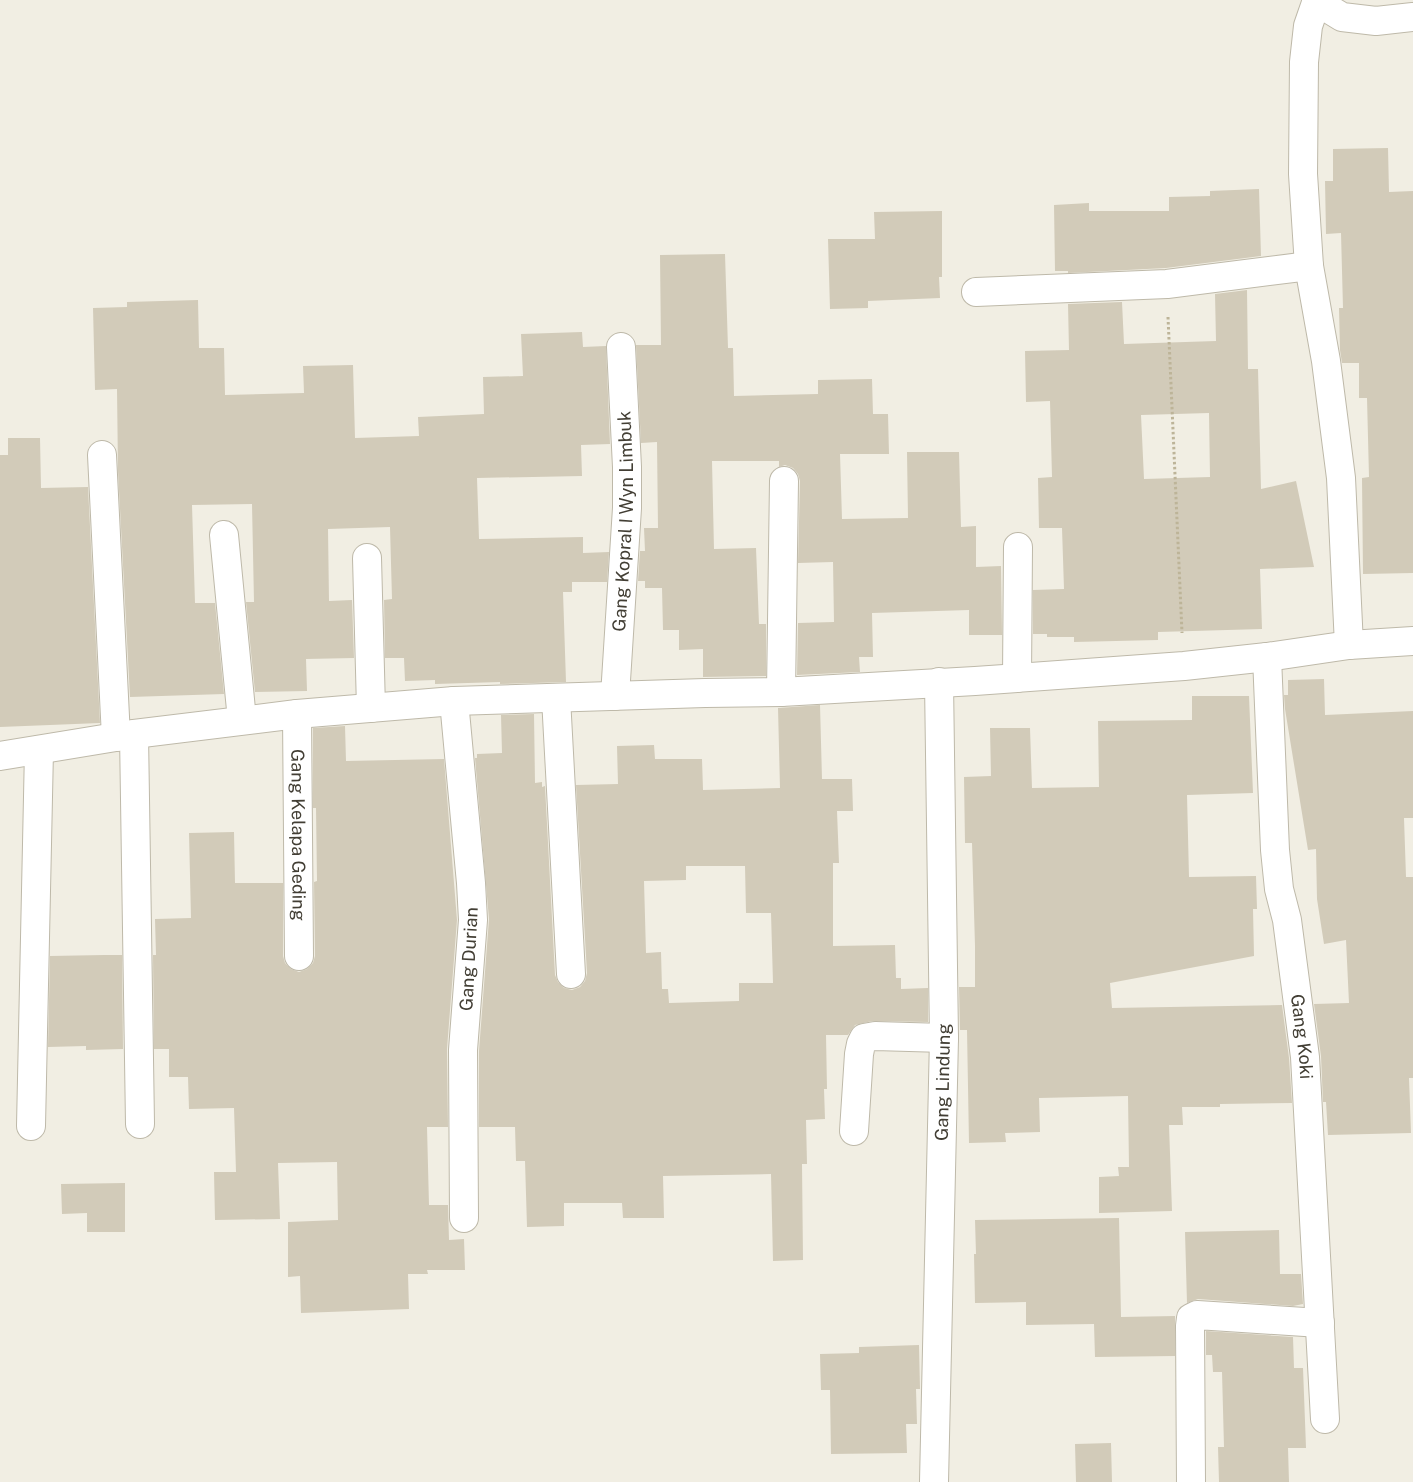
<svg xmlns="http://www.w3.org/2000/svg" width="1413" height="1482" font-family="'Public Sans',sans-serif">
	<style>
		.building { fill: #d2cbb9; fill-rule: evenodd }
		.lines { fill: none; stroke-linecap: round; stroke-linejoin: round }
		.minor-casing { stroke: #beb9a9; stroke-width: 30 }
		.path { stroke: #bdb498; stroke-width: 3; stroke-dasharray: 2.5 2.5; stroke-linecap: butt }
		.minor { stroke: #fff; stroke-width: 28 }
		.labels { text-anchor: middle; stroke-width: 4; stroke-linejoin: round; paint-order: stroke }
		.street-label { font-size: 18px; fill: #423e34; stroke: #fff }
	</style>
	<rect width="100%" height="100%" fill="#f1eee3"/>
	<!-- building -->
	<path class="building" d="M1388,148L1389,192L1413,191V573L1363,574L1362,478L1369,477L1367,398H1359V363H1342L1340,350L1339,308H1343L1341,233L1326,234L1325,181H1333V149Z
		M1259,189L1261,256L1166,268L1068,273V271H1055L1054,205L1089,203V211H1169V197L1210,196V191Z
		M942,211V277H939L940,298L868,301V308L830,309L828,239H875L874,212Z
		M725,254L728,348H733L734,396L818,394V380L872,379L873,414H888L889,454H840L842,519L908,518L907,452H959L961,527L976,526V567L1001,566L1002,635H969V610L872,613L873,657H859L860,672L797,675L798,623L834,622L833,562L798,563L800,481L798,474L793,468L785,465L779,467V461H712L714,549L756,548L759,624H766V676L703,677V649L679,650V630H663L662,588H645V581H638L640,551H645L644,528H658L657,442L641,443L636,345H661L660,255Z
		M1247,290L1248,369H1258L1261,489L1296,481L1314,567L1260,569L1262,629L1158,632V640L1074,642V637H1047V634H1033V590L1064,589L1062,528H1039L1038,478L1052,477L1050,401L1026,402L1025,351L1069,350L1068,304L1122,302L1124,344L1216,341L1215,294ZM1209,413L1210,477L1144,479L1141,415Z
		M198,300L199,348H224L225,395L304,393L303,366L353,365L355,438L419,436L418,417L484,414L483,377L523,376L521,334L582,332L583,347L606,346L610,444L581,445L582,476L477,478L479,539L583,537V553L609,552L607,582H572V592H563L566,682L500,684V682L435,684V680L405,681L404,658H385L384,600L392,599L390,527L328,529L329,601L352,600L354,658L306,659L307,691L255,692L246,602H254L252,504L192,505L195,603H215L224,694L130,697L118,471L117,389L95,390L93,308L127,307V302Z
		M8,438H40L41,488L88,487L100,723L0,727V455H8Z
		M1324,679L1325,715L1413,711V818H1404L1406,877H1413V1078H1409L1411,1133L1328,1135L1326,1102H1323L1321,1056L1314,1004L1349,1003L1346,940L1324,944L1317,899L1316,849L1308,850L1285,709L1284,695H1288V680Z
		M1192,696H1249L1253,793L1187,795L1189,877L1256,876L1257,909H1253L1254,956L1110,983L1112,1008L1282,1005L1289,1058L1292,1103L1220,1104V1107H1182L1183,1125H1169L1172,1211L1099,1213V1177L1119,1176L1118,1167H1129L1128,1096L1039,1098L1040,1132L1005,1133L1006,1142L969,1143L967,1030H960L959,987H975V946L972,843H965L964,777L991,776L990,728H1030L1032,788L1099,787L1098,721L1192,720Z
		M820,705L822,779H852L853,811H837L839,863H833V946L895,945L896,978H901V989L928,988V1022L872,1021L855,1025L848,1035H826L827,1089H824L825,1119L806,1120L807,1164H802L803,1260L773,1261L771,1174L663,1176L664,1218H623L622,1203H564V1226L527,1227L525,1161H516L515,1127H479V1051L489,919L475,758H477V754L502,753L501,715L534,714L535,783L542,782V787L545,786L555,975L558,982L564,988L572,990L580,987L585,981L587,973L576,785L618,784L617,746L654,745L655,759H702L703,790L780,788L778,708ZM686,866H745L746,913H771L773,983H739V1001L669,1003L668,989H662L661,952L646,953L644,881L686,880Z
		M345,726L346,761L444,759L457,920L447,1049L448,1127H427L429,1205H448L449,1240L464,1239L465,1270H427L428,1274H408L409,1309L301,1313L300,1276L288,1277V1222L338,1220L337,1162L278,1163L280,1219L215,1220L214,1172H236L234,1108L189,1109L188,1077H169V1049H154L153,955H156L155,919L191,918L189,833L234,832L235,883H283V956L285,963L291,969L299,972L307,969L313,963L315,956L314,882L317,881L316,808H313V728Z
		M104,955H122L123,1049L86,1050V1046L48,1047L50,956Z
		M125,1183V1232H87V1213L62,1214L61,1184Z
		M1119,1218L1121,1317L1175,1316V1356L1095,1357L1094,1324L1026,1325V1302L975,1303L974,1254H976L975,1220Z
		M1279,1230L1280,1274H1301L1303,1304L1293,1306L1198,1299L1187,1303L1185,1232Z
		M1206,1331L1293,1337L1294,1368H1303L1306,1448H1288L1289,1482H1219L1218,1447H1224L1222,1372H1213L1212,1355H1206Z
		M919,1345L920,1389H916L917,1424H906L907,1453L831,1454L830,1390H821L820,1354L859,1353V1347Z
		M1111,1443L1112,1482H1076L1075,1444Z"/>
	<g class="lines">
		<defs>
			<g id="minor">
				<path d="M1317,0L1308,26L1304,62L1303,174L1309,266L1326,361L1341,478L1349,645"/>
				<path d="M1316,1L1342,17L1376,21L1413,17"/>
				<path d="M976,292L1167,284L1309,266"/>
				<path d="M102,455L116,737"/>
				<path d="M224,535L242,720"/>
				<path d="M367,558L371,708"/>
				<path id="s1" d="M1267,657L1275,850L1279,889L1287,920L1305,1057L1325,1419"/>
				<path d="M1017,678L1018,547"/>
				<path d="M781,692L784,481"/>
				<path id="s2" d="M615,696L627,508V467L621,347"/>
				<path d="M556,698L571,974"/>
				<path d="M454,701L471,883L473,920L463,1050L464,1218"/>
				<path id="s3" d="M297,714L299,956"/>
				<path d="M134,734L140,1124"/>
				<path d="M0,756L134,734L297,714L454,701L705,693L781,692L975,681L1184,666L1267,657L1349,645L1413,641"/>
				<path d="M31,1126L39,750"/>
				<path d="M854,1131L859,1054L861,1044L864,1038L875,1036L944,1038"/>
				<path id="s4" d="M934,1482L944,1038L939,682"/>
				<path d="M1191,1482L1190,1326L1191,1318L1197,1315L1320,1323"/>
			</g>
		</defs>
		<!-- minor casing -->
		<use href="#minor" class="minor-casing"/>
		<!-- path -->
		<path class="path" d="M1168,317L1182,633"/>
		<!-- minor -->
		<use href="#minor" class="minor"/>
	</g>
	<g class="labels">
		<!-- street labels -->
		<g class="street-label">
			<text dy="6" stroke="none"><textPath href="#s2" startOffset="175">Gang Kopral I Wyn Limbuk</textPath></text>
			<text dy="6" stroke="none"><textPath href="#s3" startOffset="121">Gang Kelapa Geding</textPath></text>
			<text transform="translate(469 959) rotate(-87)" y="6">Gang Durian</text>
			<text dy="6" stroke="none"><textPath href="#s1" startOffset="382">Gang Koki</textPath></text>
			<text dy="6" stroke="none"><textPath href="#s4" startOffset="400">Gang Lindung</textPath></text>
		</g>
	</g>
</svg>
